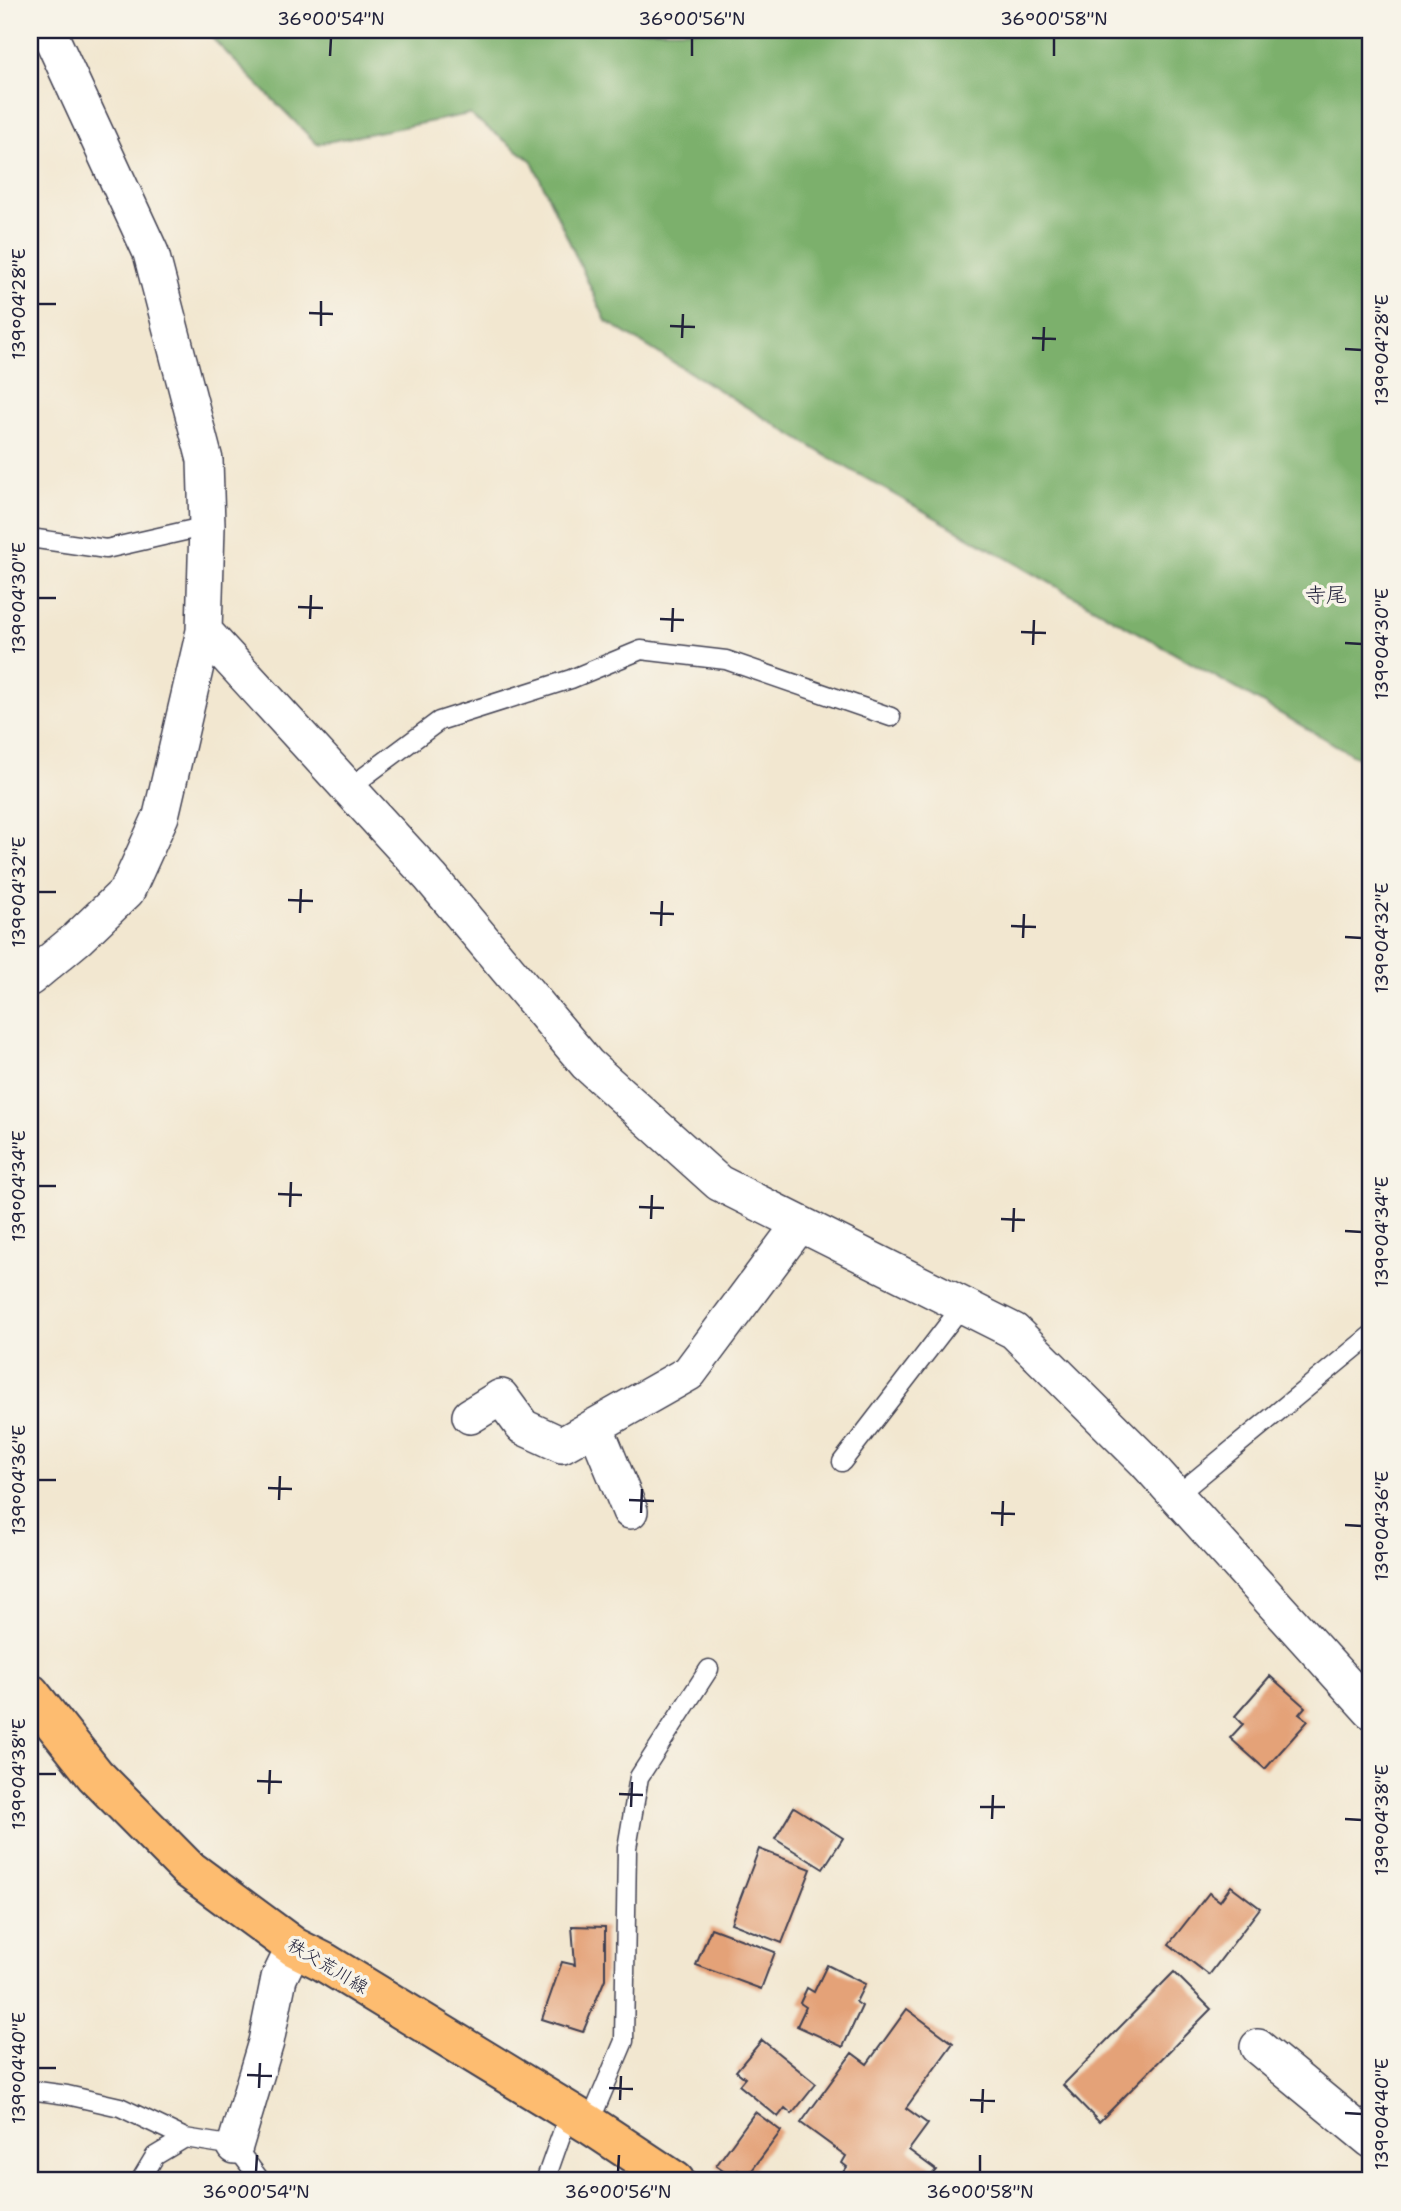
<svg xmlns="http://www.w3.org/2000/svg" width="1401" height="2211" font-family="'Shantell Sans','Klee One',sans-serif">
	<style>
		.forest { fill: #7cb06c; stroke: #4f6954; stroke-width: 2 }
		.building { fill: #e4a278 }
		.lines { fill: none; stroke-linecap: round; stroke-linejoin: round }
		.service-casing { stroke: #414051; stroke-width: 21 }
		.minor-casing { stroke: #414051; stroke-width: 38 }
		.primary-casing { stroke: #414051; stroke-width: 42 }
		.service { stroke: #fff; stroke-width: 18 }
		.minor { stroke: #fff; stroke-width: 35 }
		.primary { stroke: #fdbc70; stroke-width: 38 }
		.ticks { fill: none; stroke: #22223b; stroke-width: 2.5 }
		.labels { text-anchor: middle; stroke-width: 7; stroke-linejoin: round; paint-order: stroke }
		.street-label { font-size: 18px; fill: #22223b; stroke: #f7f3e8 }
		.quarter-label { font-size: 21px; fill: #22223b; stroke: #f7f3e8 }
		.neatline { fill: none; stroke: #22223b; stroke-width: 2.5 }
		.ticks-label { font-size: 18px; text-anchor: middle; fill: #22223b }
	</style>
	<rect width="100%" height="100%" fill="#f7f3e8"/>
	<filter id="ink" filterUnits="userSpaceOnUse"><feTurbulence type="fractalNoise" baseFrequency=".0143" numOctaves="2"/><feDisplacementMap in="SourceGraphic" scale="14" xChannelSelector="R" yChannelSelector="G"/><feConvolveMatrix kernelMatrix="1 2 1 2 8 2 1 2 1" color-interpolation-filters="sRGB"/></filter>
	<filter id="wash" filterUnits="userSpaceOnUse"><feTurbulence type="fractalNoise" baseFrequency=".00686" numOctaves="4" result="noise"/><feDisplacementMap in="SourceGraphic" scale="28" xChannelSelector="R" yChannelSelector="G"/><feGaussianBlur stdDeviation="1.57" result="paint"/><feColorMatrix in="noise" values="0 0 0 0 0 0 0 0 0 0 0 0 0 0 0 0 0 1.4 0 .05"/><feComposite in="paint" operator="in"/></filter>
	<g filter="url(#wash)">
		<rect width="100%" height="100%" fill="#f2e7d0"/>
		<!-- forest -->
		<path class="forest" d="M204,30H1371V765L830,458L606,321L532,161L469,114L317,144Z"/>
		<g id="blocks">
			<!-- building -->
			<path class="building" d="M1270,1676L1305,1707L1299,1714L1308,1721L1265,1769L1230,1738L1243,1724L1235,1716Z
				M794,1807L843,1838L823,1869L775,1839Z
				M759,1849L811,1869L782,1943L731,1923Z
				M1231,1886L1260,1908L1209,1975L1169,1944L1209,1893L1220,1901Z
				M572,1926L605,1927V1979L583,2032L542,2019L562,1962L575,1965Z
				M711,1928L775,1952L761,1989L696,1965Z
				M827,1965L865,1984L856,2002L862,2006L843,2047L797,2026L806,2007L800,2003L807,1988L814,1992Z
				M1174,1972L1211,2009L1099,2122L1063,2085Z
				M907,2009L953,2043L906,2108L928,2124L909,2150L936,2170L927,2181H848L840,2176L847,2167L842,2163L846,2156L801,2123L852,2053L867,2064Z
				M762,2040L816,2084L792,2114L785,2108L778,2117L739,2085L745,2078L736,2071Z
				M755,2112L781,2131L747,2177L738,2170L732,2177L716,2166Z"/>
		</g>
	</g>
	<g filter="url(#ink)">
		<use href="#blocks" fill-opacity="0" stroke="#414051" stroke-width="2"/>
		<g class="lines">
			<defs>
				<path id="service" d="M30,538L106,549L207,526
					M349,788L439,721L571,679L641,650L726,660L891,717
					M842,1462L963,1305
					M1177,1495L1371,1335
					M30,2090L67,2095L120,2107L185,2138L235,2146L261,2181
					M589,2124L624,2041L627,1848L639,1777L709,1669
					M140,2181L155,2156L185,2138
					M545,2181L569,2113"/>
				<path id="minor" d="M204,631L431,878L587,1064L719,1183L1014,1331L1145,1461L1371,1711
					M30,978L78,938L127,891L161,816L204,631L207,526L205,460L151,253L48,30
					M470,1416L501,1397L523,1427L562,1445L689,1373L800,1224
					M595,1426L630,1511
					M1258,2047L1371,2140
					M235,2146L266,2042L279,1978L294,1947"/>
				<path id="primary" d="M30,1693L95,1775L187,1868L294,1947L324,1962L589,2124L675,2181"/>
			</defs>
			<!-- service casing -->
			<use href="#service" class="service-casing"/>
			<!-- minor casing -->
			<use href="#minor" class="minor-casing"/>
			<!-- primary casing -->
			<use href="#primary" class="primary-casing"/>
			<!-- service -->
			<use href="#service" class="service"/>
			<!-- minor -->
			<use href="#minor" class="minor"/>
			<!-- primary -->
			<use href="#primary" class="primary"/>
		</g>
	</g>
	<!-- ticks -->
	<path class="ticks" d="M330,56L331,38M692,56V38M1054,56V38M38,304H56M309,313L333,314M321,326V301M670,326L695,327M682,338L683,314M1032,338L1056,339M1345,349L1362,350M1043,351L1044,327M38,598H56M298,607L323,608M310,619L311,595M660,619L684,620M672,632L673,608M1021,632L1046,633M1345,643L1362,644M1033,645L1034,620M38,892H56M288,900L313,901M300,913L301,889M650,913L674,914M661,926L662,901M1011,926L1036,927M1345,937L1362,938M1023,938L1024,914M38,1186H56M278,1194L302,1195M290,1207L291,1182M639,1207L664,1208M651,1219L652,1195M1001,1219L1025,1220M1345,1231L1362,1232M1013,1232L1014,1208M38,1480H56M268,1488L292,1489M279,1500L280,1476M629,1500L654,1501M641,1513L642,1489M991,1513L1015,1514M1345,1525L1362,1526M1002,1526L1003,1501M38,1774H56M257,1781L282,1782M269,1794L270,1770M619,1794L643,1795M631,1807L632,1782M980,1807H1005M992,1819L993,1795M1345,1819L1362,1820M38,2068H56M247,2075L272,2076M259,2088L260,2063M609,2088L633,2089M620,2100L621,2076M970,2100L995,2101M982,2113L983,2089M1345,2113L1362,2114M256,2172L257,2155M618,2172L619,2155M980,2172V2155"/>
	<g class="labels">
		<!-- street labels -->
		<g class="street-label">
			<text transform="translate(328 1966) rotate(31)" y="6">秩父荒川線</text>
		</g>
		<!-- quarter labels -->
		<g class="quarter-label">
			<text x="1326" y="602">寺尾</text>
		</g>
	</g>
	<!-- margin -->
	<rect width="1401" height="2211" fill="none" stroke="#f7f3e8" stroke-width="77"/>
	<rect x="38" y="38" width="1324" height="2134" class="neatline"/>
	<g class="ticks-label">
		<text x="331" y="25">36°00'54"N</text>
		<text x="692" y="25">36°00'56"N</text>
		<text x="1054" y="25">36°00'58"N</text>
		<text transform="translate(19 304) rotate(-90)" y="6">139°04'28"E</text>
		<text transform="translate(1382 350) rotate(-90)" y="6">139°04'28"E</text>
		<text transform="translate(19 598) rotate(-90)" y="6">139°04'30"E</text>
		<text transform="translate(1382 644) rotate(-90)" y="6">139°04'30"E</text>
		<text transform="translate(19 892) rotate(-90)" y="6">139°04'32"E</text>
		<text transform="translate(1382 938) rotate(-90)" y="6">139°04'32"E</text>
		<text transform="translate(19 1186) rotate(-90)" y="6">139°04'34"E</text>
		<text transform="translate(1382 1232) rotate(-90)" y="6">139°04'34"E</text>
		<text transform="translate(19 1480) rotate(-90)" y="6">139°04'36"E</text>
		<text transform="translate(1382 1526) rotate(-90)" y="6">139°04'36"E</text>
		<text transform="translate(19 1774) rotate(-90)" y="6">139°04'38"E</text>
		<text transform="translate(1382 1820) rotate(-90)" y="6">139°04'38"E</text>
		<text transform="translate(19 2068) rotate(-90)" y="6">139°04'40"E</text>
		<text transform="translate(1382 2114) rotate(-90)" y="6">139°04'40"E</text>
		<text x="256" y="2198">36°00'54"N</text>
		<text x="618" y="2198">36°00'56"N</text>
		<text x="980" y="2198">36°00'58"N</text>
	</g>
</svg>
